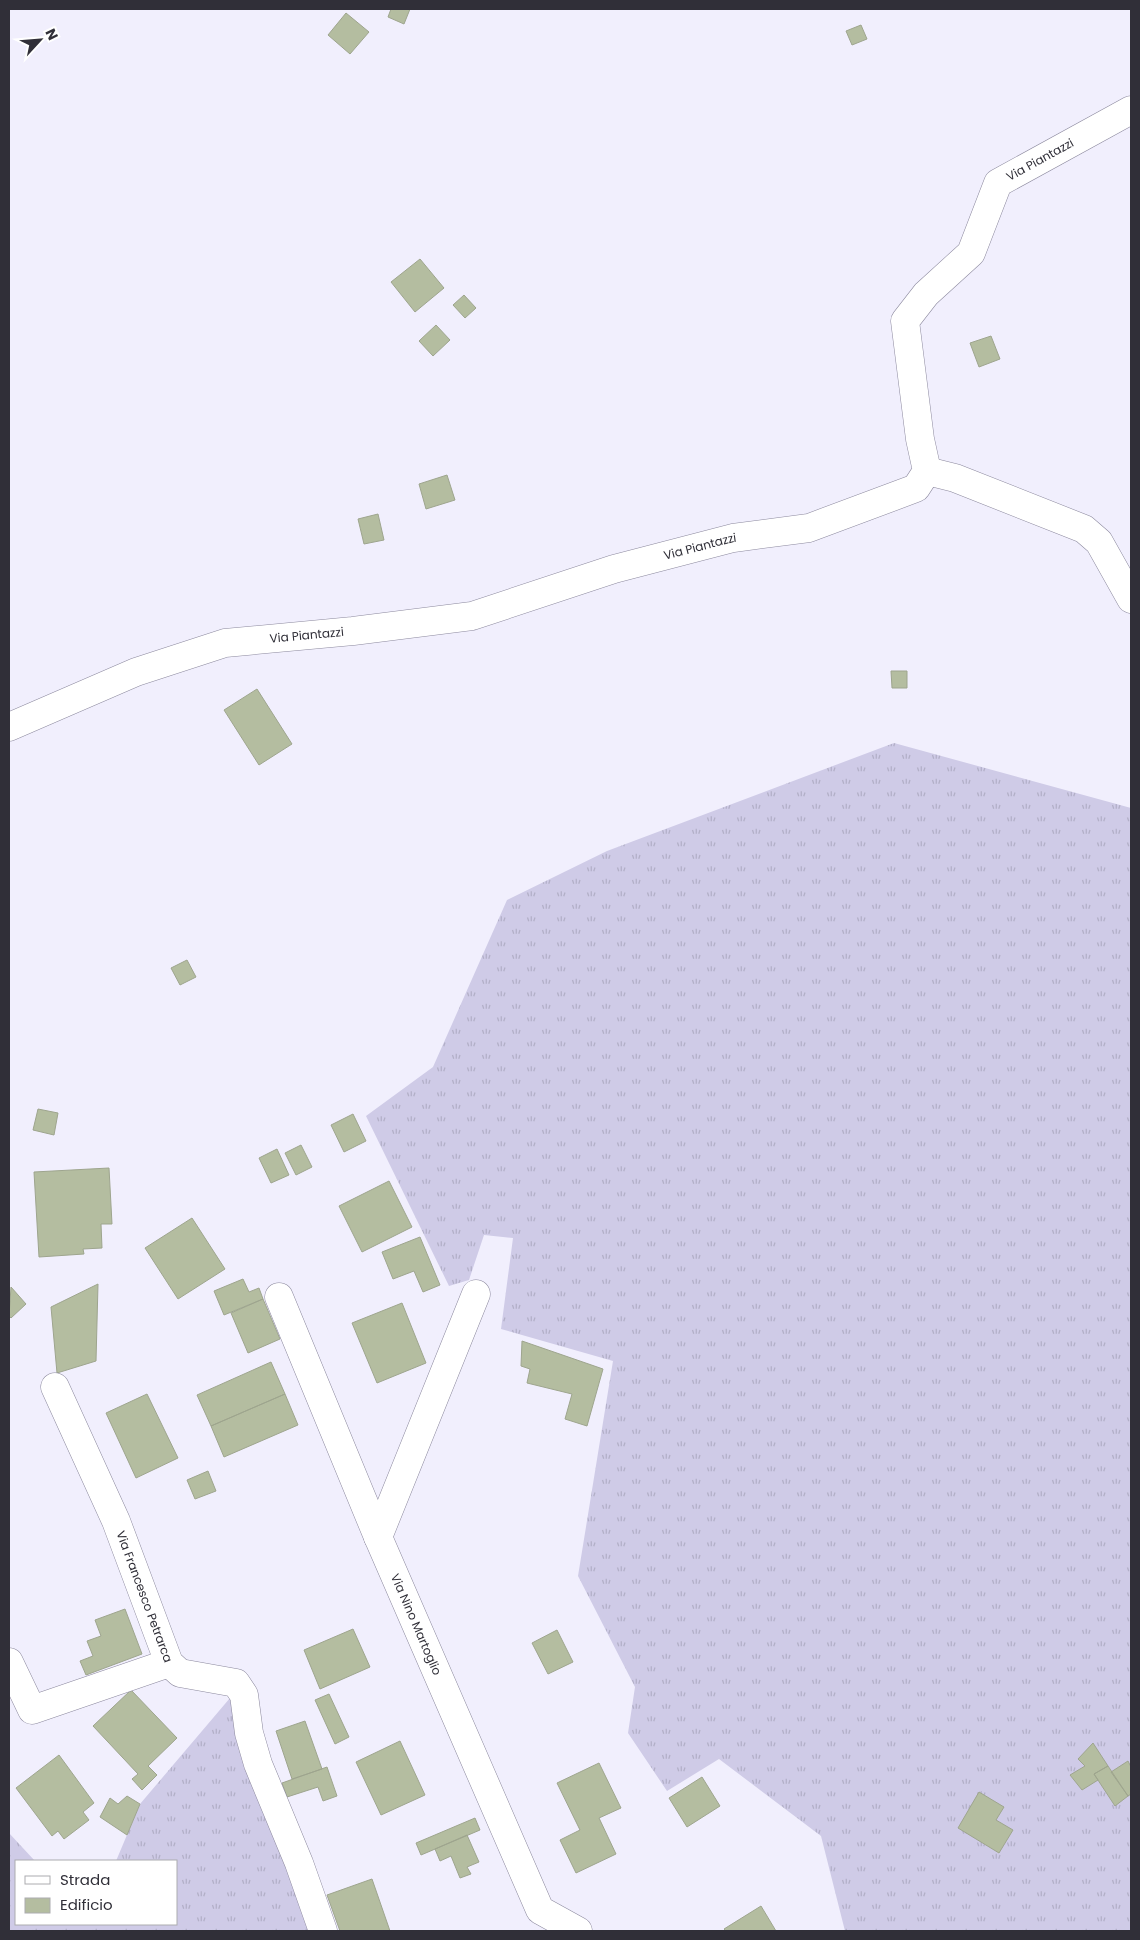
<svg xmlns="http://www.w3.org/2000/svg" width="1140" height="1940" font-family="Poppins,sans-serif">
	<style>
		.grass { fill: url(#grass-tufts) }
		.building { fill: #b4bda0; stroke: #9ea58e }
		.lines { fill: none; stroke-linecap: round; stroke-linejoin: round }
		.minor-casing { stroke: #8c899e; stroke-width: 29 }
		.minor { stroke: #fff; stroke-width: 28 }
		.labels { text-anchor: middle; stroke-width: 4; stroke-linejoin: round; paint-order: stroke }
		.street-label { font-size: 12px; fill: #302f38; stroke: #fff }
	</style>
	<defs>
		<pattern id="grass-tufts" width="24" height="20" patternUnits="userSpaceOnUse" patternTransform="scale(1.25)"><rect width="24" height="20" fill="#cfcbe7"/><path d="M3 7l-1-3M5 7V3M7 7l1-3M15 17l-1-3M17 17v-4M19 17l1-3" fill="none" stroke="#b2afc7"/></pattern>
	</defs>
	<rect width="100%" height="100%" fill="#f1effd"/>
	<!-- grass -->
	<path class="grass" d="M894,743L1131,808V1931H845L821,1836L719,1759L667,1791L628,1733L635,1687L578,1576L613,1361L501,1329L513,1238L484,1235L469,1280L449,1286L366,1116L433,1067L507,900L607,851Z
		M230,1698L235,1702L312,1931H9V1833L35,1861H16V1924H176V1861H116L140,1804Z"/>
	<!-- building -->
	<path class="building" d="M391,9H410L404,24L388,17Z
		M346,13L369,32L350,54L328,35Z
		M861,25L867,39L852,45L846,31Z
		M420,259L444,288L415,312L391,282Z
		M464,295L476,308L465,318L453,305Z
		M436,325L450,340L433,356L419,341Z
		M991,336L1000,359L979,367L970,343Z
		M447,475L455,500L426,509L419,484Z
		M378,514L384,540L364,544L358,519Z
		M891,671H907V688H892Z
		M257,689L292,744L259,765L224,710Z
		M187,960L196,977L180,985L171,968Z
		M38,1109L58,1113L54,1135L33,1130Z
		M353,1114L366,1141L344,1152L331,1125Z
		M301,1145L312,1167L296,1175L285,1153Z
		M277,1149L289,1175L271,1183L259,1158Z
		M109,1168L112,1224H101L102,1248L83,1249L84,1254L39,1257L34,1172Z
		M389,1181L412,1227L362,1252L339,1206Z
		M192,1218L225,1269L178,1299L145,1248Z
		M420,1237L440,1285L423,1292L414,1271L393,1279L382,1252Z
		M243,1279L249,1292L259,1288L263,1299L224,1315L214,1291Z
		M98,1284L96,1361L57,1373L51,1307Z
		M11,1287L26,1304L11,1318L9,1316Z
		M263,1299L280,1339L248,1353L231,1313Z
		M402,1303L426,1363L377,1383L352,1323Z
		M522,1341L603,1369L587,1426L565,1419L572,1394L527,1383L530,1369L521,1366Z
		M271,1362L285,1394L211,1426L197,1395Z
		M147,1394L178,1458L136,1478L106,1413Z
		M285,1394L298,1425L224,1457L211,1426Z
		M208,1471L216,1491L195,1499L187,1480Z
		M125,1609L142,1654L86,1675L80,1661L93,1656L87,1641L101,1636L95,1620Z
		M353,1629L370,1667L320,1689L304,1650Z
		M557,1630L573,1662L548,1674L532,1643Z
		M131,1690L177,1738L148,1766L157,1775L142,1790L132,1779L138,1774L93,1726Z
		M329,1694L349,1737L335,1744L315,1700Z
		M305,1721L322,1769L292,1779L276,1731Z
		M400,1741L425,1795L381,1815L356,1762Z
		M1093,1743L1108,1766L1094,1774L1098,1780L1082,1790L1070,1775L1085,1766L1078,1759Z
		M59,1755L94,1803L83,1812L89,1820L64,1839L58,1831L52,1836L16,1788Z
		M1128,1761L1131,1767V1794L1128,1796L1111,1772Z
		M599,1763L621,1808L599,1818L616,1854L576,1873L560,1840L580,1830L557,1783Z
		M1108,1766L1128,1796L1115,1806L1094,1774Z
		M327,1767L337,1796L323,1801L318,1787L287,1797L282,1783Z
		M702,1777L720,1806L687,1827L669,1798Z
		M979,1792L1004,1807L996,1820L1013,1830L999,1853L958,1828Z
		M127,1796L140,1804L127,1835L100,1817L110,1798L118,1804Z
		M475,1818L480,1830L421,1855L416,1843Z
		M467,1835L479,1862L467,1867L471,1874L460,1878L451,1856L440,1861L435,1849Z
		M372,1879L390,1931H340L327,1895Z
		M761,1906L776,1931H726L724,1929Z"/>
	<g class="lines">
		<defs>
			<g id="minor">
				<path d="M927,471L955,478L1084,529L1099,542L1131,599"/>
				<path id="s1" d="M9,727L136,672L225,643L353,631L472,616L614,569L733,538L809,528L916,488L927,471L920,439L905,321L926,294L971,253L998,183L1131,110"/>
				<path id="s2" d="M279,1297L378,1537L540,1910L578,1931"/>
				<path id="s3" d="M55,1387L116,1521L169,1663L180,1673L236,1683L244,1695L249,1733L258,1764L299,1863L323,1931"/>
				<path d="M378,1537L476,1294"/>
				<path d="M9,1662L32,1710L169,1663"/>
			</g>
		</defs>
		<!-- minor casing -->
		<use href="#minor" class="minor-casing"/>
		<!-- minor -->
		<use href="#minor" class="minor"/>
	</g>
	<g class="labels">
		<!-- street labels -->
		<g class="street-label">
			<text dy="4" stroke="none"><textPath href="#s1" startOffset="1334">Via Piantazzi</textPath></text>
			<text dy="4" stroke="none"><textPath href="#s1" startOffset="719">Via Piantazzi</textPath></text>
			<text dy="4" stroke="none"><textPath href="#s1" startOffset="314">Via Piantazzi</textPath></text>
			<text dy="4" stroke="none"><textPath href="#s3" startOffset="228">Via Francesco Petrarca</textPath></text>
			<text dy="4" stroke="none"><textPath href="#s2" startOffset="355">Via Nino Martoglio</textPath></text>
		</g>
	</g>
	<!-- border -->
	<rect width="1140" height="1940" fill="none" stroke="#302f38" stroke-width="20"/>
	<!-- legend -->
	<rect x="15" y="1860" width="162" height="65" fill="#ffffff" stroke="#acacaf"/>
	<rect x="25" y="1876" width="25" height="8" fill="#ffffff" stroke="#acacaf"/>
	<text x="60" y="1885" font-size="15" fill="#302f38">Strada</text>
	<rect x="25" y="1898" width="25" height="15" fill="#b4bda0" stroke="#acacaf"/>
	<text x="60" y="1910" font-size="15" fill="#302f38">Edificio</text>
	<!-- north arrow -->
	<g transform="translate(40 40) rotate(64)" stroke="#ffffff" stroke-width="4" paint-order="stroke">
	<path d="M0-4L9 19L0 12L-9 19Z" fill="#302f38"/>
	<text y="-8" font-size="14" font-weight="bold" text-anchor="middle" fill="#302f38">N</text>
	</g>
</svg>
